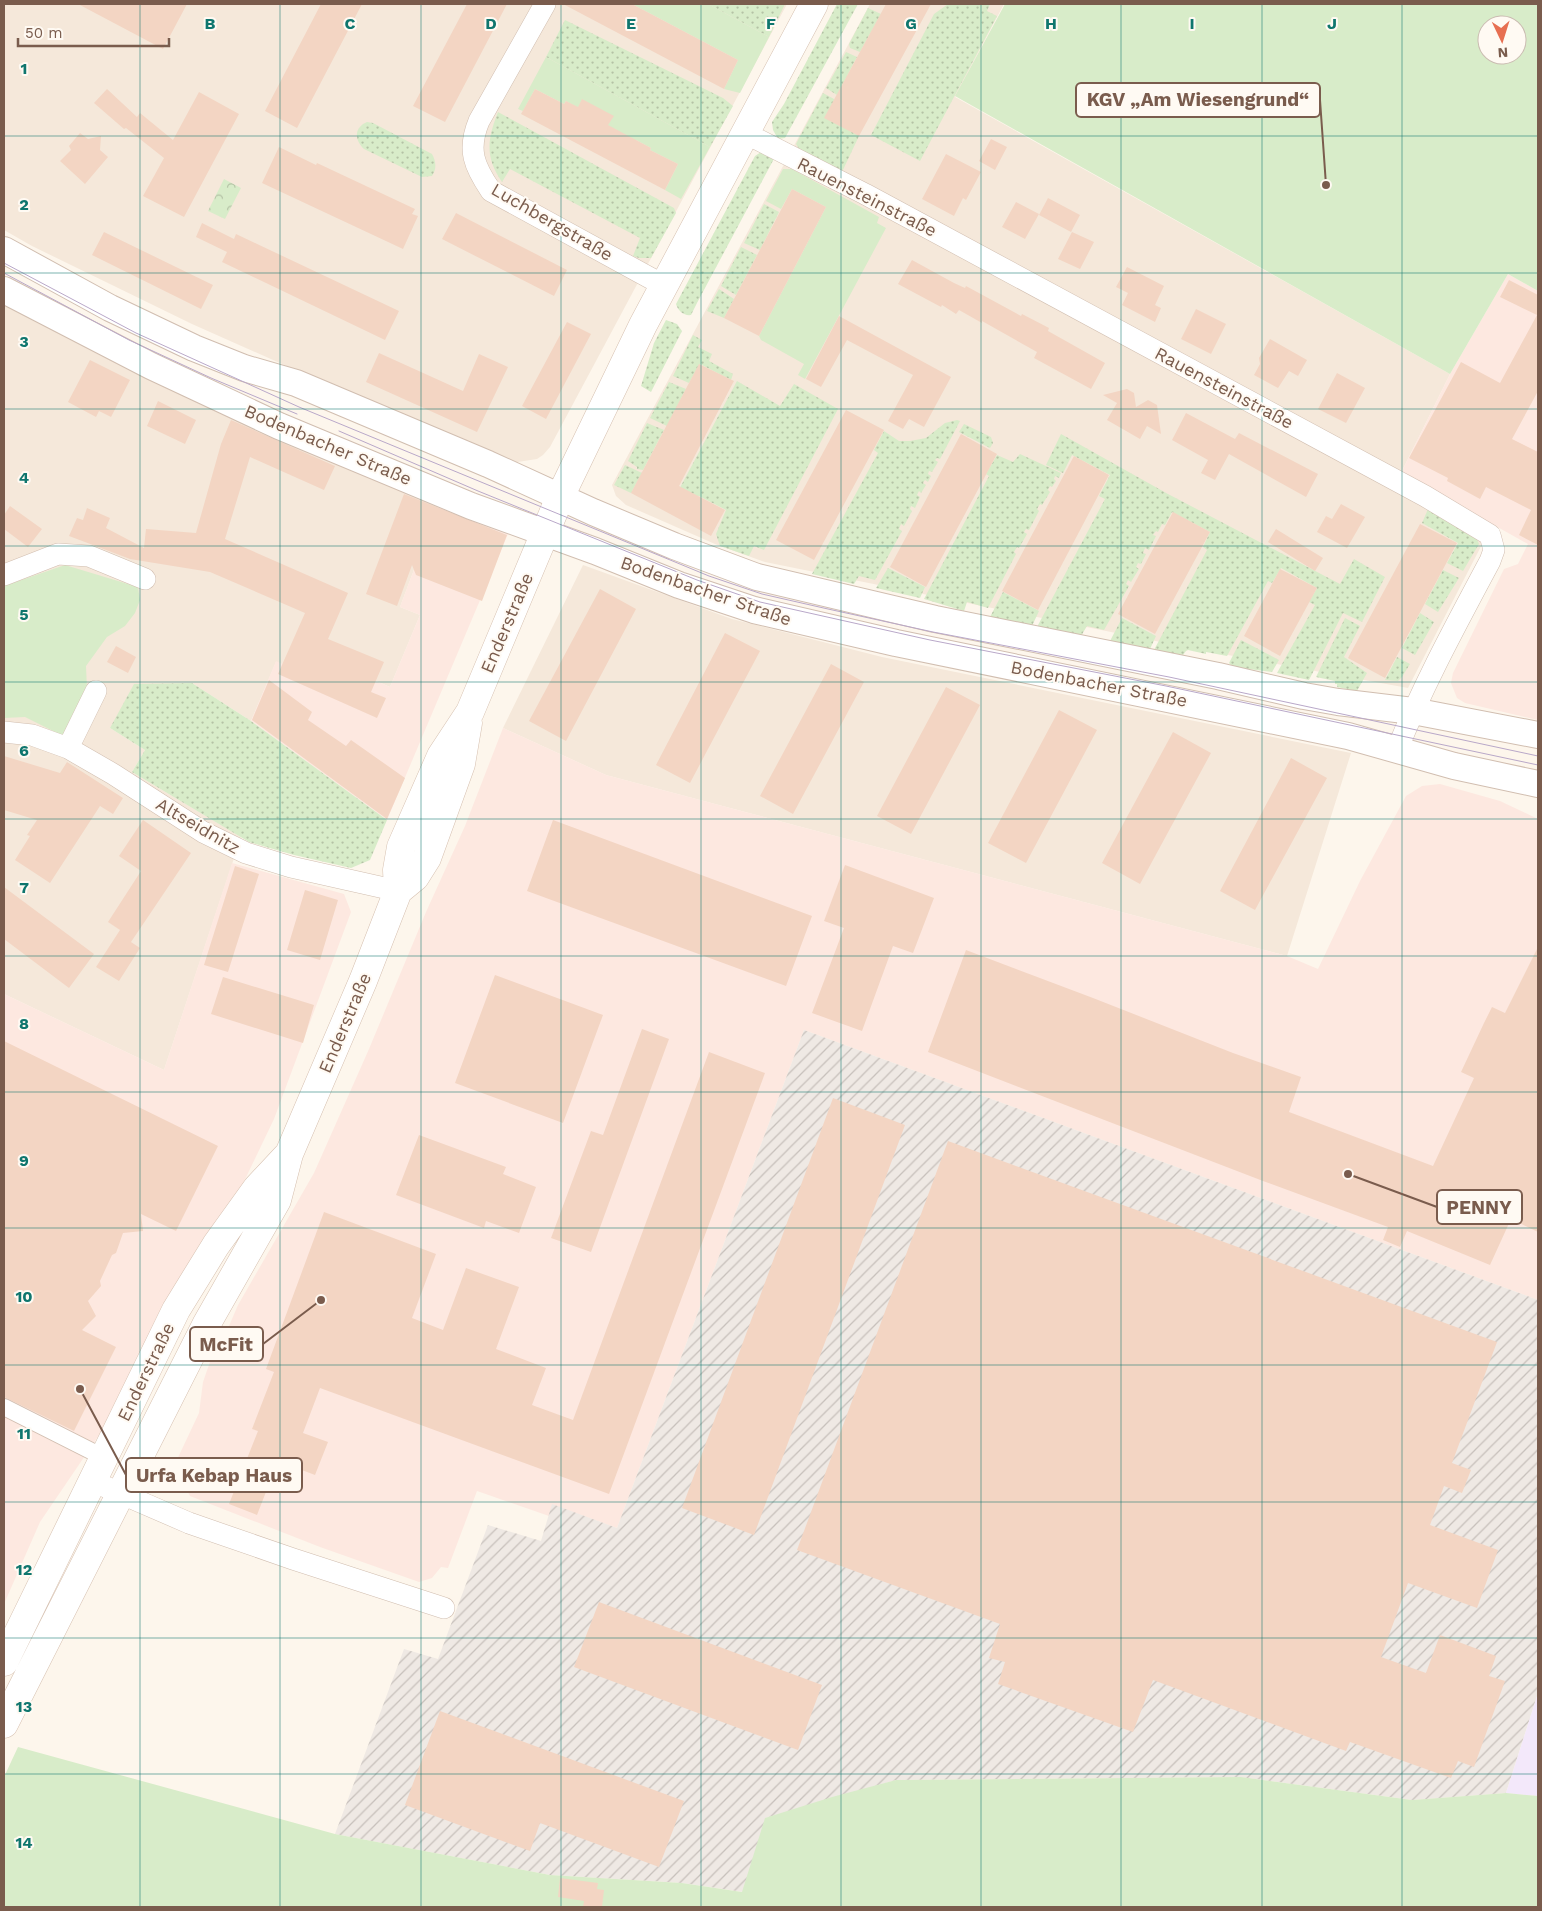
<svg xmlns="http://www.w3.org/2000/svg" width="1542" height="1911" font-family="'Work Sans',sans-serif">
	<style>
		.residential { fill: #f5e8da }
		.commercial { fill: #fde8e0 }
		.industrial { fill: url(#industrial-furrows) }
		.education { fill: #f3e8fa }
		.grass { fill: url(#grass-dots) }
		.forest { fill: url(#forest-crowns) }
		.garden { fill: #d8ecc9; fill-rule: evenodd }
		.building { fill: #f3d5c3 }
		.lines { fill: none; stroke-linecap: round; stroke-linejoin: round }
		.pedestrian-casing { stroke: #d1beb0; stroke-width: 18 }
		.minor-casing { stroke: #d1beb0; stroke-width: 22 }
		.tertiary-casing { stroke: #d1beb0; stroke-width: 28 }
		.secondary-casing { stroke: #d6c0b0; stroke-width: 29 }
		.pedestrian { stroke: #fff; stroke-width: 16 }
		.minor { stroke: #fff; stroke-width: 21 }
		.tertiary { stroke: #fff; stroke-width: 26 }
		.secondary { stroke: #fff; stroke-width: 28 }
		.tram { stroke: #b9a8c9; stroke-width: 1 }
		.grid { fill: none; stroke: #0f766e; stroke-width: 1; stroke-opacity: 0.55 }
		.labels { text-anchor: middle; stroke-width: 4; stroke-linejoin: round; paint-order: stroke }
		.street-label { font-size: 18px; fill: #7a5c4d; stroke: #fffaf3 }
		.grid-label { font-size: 16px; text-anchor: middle; font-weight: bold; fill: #0f766e; stroke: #fffaf3; stroke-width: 4; stroke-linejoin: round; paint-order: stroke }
		.leader { fill: none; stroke: #7a5c4d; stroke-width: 2 }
		.callout-dot { fill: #7a5c4d; stroke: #fffaf3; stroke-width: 2 }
		.callout { fill: #fffaf3; stroke: #7a5c4d; stroke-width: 2 }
		.callout-label { font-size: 19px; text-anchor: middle; font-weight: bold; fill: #7a5c4d }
	</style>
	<defs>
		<pattern id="industrial-furrows" width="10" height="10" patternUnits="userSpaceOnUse" patternTransform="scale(1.25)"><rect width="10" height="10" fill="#efe9e4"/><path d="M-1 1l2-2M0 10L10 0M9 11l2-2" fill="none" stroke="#c7c0bb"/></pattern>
		<pattern id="grass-dots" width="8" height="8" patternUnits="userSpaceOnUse" patternTransform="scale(1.25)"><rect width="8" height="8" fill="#d8ecc9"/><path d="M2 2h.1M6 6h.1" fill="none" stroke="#b4c2a5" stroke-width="1.8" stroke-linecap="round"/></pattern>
		<pattern id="forest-crowns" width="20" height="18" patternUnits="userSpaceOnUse" patternTransform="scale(1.25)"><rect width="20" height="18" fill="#d8ecc9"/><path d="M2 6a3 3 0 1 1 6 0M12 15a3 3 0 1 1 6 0" fill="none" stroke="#b4c2a5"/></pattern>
	</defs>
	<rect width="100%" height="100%" fill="#fdf6ec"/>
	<!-- residential -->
	<path class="residential" d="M4,4H787L550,447L543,455L537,459L511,463L444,436L192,324L32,246L4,230Z
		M870,4H1004L955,97L1450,374L1401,473L1492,525L1408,688L1195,649L765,562L715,544L626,505L616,496L612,485Z
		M4,298L439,503L400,607L420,615L390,687L335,663L326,683L276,662L251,721L192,683L110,728L145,750L132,772L241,837L164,1070L4,994Z
		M583,565L732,619L882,657L1351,753L1287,956L606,775L503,728Z"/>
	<!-- commercial -->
	<path class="commercial" d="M1508,274L1538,291V720L1465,703L1457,698L1451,683L1453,673L1504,569L1518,564L1528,544L1401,473L1450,374Z
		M439,503L508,534L387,820L251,721L276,661L326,683L335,663L390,687L420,615L400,607Z
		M503,728L606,775L1287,956L1318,969L1360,881L1406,796L1422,786L1440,784L1500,801L1538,819V1300L804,1030L617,1528L553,1505L549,1516L477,1491L448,1568L441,1567L432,1578L419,1582L320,1547L190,1496L174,1466L199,1413L203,1382L211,1359L223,1340L238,1305L314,1173L369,1049L426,912L465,826Z
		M232,863L344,894L351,912L274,1119L238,1194L112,1416L40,1522L4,1604V994L164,1070Z"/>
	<!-- industrial -->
	<path class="industrial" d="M804,1030L1538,1300V1693L1506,1793L1412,1800L1240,1777L896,1780L766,1818L743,1892L682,1883L550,1875L335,1834L404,1649L438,1659L488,1525L541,1541L552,1504L617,1528Z"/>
	<!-- education -->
	<path class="education" d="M1538,1693V1796L1506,1793Z"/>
	<!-- grass -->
	<path class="grass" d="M708,4H785L769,37Z
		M837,4H858L785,138L778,139L773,130L772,122L784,104Z
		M948,4H990L987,11L997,16L920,161L871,135L934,14Z
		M868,8L881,14L860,52L850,48L849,44Z
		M565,20L723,98L733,106L710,147L546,57Z
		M846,52L857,57L837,95L826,88Z
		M823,93L834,99L859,136L842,172L800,150L796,144Z
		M498,112L674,208L676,213L651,258H639L633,256L640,238L510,169L502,182C485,157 487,140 498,112Z
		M367,122L373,123L432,154C436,161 437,169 432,176L422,177L364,149C355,141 353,128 367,122Z
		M761,152L776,155L697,303L691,315C684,316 678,311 676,304L755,156Z
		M764,204L779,212L760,250L744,243Z
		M741,247L757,255L736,295L721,286Z
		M719,289L734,299L724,318L707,311Z
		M666,320L677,324L682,331L651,392L641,386L654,343Z
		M693,335L702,340L698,347L712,354L709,361L733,374L731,380L700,364L689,383L673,376Z
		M737,381L780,406L794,384L838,409L764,550L754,546L749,556L720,546L716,534L726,510L699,496L675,497Z
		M669,382L686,389L667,426L650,418Z
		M957,420L960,421L940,459L937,458L935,460L938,462L932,472L929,471L928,474L931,476L928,482L925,480L923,483L926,485L921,493L919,491L917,495L920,497L915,508L911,506L910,509L912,511L904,526L901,524L899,529L902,531L875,580L859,576L854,584L812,574L878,453L874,450L884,431L899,441H910L926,438L945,423Z
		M647,423L664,430L643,470L637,469V467L628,461Z
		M964,424L991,437L993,443L990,448L959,432Z
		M1061,434L1168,494L1340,584L1354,559L1385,577L1362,622L1343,613L1309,680L1277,673L1315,605L1309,602L1317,588L1281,568L1272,583L1268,581L1227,656L1206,652V654L1188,650L1186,651L1183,655L1154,650L1207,550L1203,547L1210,532L1172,512L1165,525L1162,524L1158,532L1156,531L1153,535L1156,536L1149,550L1145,548L1143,553L1146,554L1141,564L1138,563L1136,567L1139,569L1131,582L1128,580L1126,584L1129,586L1104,630L1087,626L1081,636L1037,627L1105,499L1099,496L1110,475L1072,455L1063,473L1046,465Z
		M1020,454L1061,473L1059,478L1055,476L1054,479L1056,481L1052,487L1050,486L1048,490L1050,492L1042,505L1040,504L1037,509L1039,511L1029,530L1026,529L1024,532L1027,534L1019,548L1017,547L1014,552L1016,554L988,608L967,602L964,611L924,599L989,476L986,474L997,455L1013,462Z
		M625,465L642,473L631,493L614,485Z
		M1428,509L1475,535L1479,544L1463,571L1447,563L1458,543L1422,523Z
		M888,568L925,587L920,598L876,588Z
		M1443,570L1459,578L1438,612L1425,604Z
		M1003,592L1039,611L1032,626L990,617Z
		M1420,613L1434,622L1415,655L1402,648Z
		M1122,618L1156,636L1150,649L1110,641Z
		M1345,618L1360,626L1344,657L1367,673L1357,691L1337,687V684H1335V681L1316,677Z
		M1241,640L1279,660L1272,672L1233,667L1229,663Z
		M1397,657L1410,664L1402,677L1398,681L1385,680Z
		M192,683L251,721L387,820L370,860L351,868L294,855L249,842L132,772L145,750L110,728L134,684Z"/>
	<!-- forest -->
	<path class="forest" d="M224,179L241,188L225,219L208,211Z"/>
	<!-- garden -->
	<path class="garden" d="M632,4H708L769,37L740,93L724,89L738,60Z
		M1005,4H1538V291L1508,274L1450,374L955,96ZM1487,25H1517V55H1487Z
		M546,57L710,147L681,199L665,190L678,164L650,150L651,148L636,140L635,142L566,101L564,104L535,89L523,111L518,109Z
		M783,169H792L879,217L877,223L886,228L805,379L798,375L804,364L761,340L759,336L826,207L792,189L781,209L766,201Z
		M65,565L138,587L140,600L135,613L125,626L107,637L86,666L87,689L65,737L25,717L4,718V586Z
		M18,1747L335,1834L550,1875L682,1883L742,1892L765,1818L832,1797L896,1780L1241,1777L1412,1800L1506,1793L1538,1796V1907H4V1777Z"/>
	<!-- building -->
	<path class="building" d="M78,4H187L163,49Z
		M321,4H362L297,128L265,111Z
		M467,4H507L445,122L413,106Z
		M563,4H632L738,60L724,89Z
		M886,4H931L859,136L824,118Z
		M107,89L137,117L140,113L173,140L199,92L239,114L184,217L143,196L164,158L126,128L124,129L94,103Z
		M535,89L564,104L566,101L578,107L582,99L614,116L608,125L651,148L650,150L678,164L665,190L521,114Z
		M80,133L88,139L101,136L100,150L108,157L85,184L60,161L71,150L69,146Z
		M991,139L1007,147L995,170L979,161Z
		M279,147L316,165L317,163L415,209L412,214L418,216L403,249L262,183Z
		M946,154L981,172L966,200L963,198L954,216L922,199Z
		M792,189L826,207L759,336L724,318Z
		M1048,198L1080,215L1071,232L1039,215Z
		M1016,202L1039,214L1025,239L1002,227Z
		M456,213L567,270L554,296L442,239Z
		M202,223L234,239L236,234L399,311L385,340L222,262L227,252L196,237Z
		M104,232L213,285L201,309L92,255Z
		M1072,232L1094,242L1080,269L1058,259Z
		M912,260L954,283L965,288L966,286L1021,316L1022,314L1049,328L1048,331L1105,363L1091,389L1034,358L1037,352L982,321V323L959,310L956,314L942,305L941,307L898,284Z
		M1127,267L1164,286L1155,305L1161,308L1155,322L1122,305L1128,293L1116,287Z
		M1509,280L1538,295V391L1512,439L1538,452V545L1519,535L1531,510L1486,487L1480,499L1447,481L1448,478L1409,458L1461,362L1500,383L1537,315L1500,297Z
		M1196,309L1226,324L1211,354L1181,339Z
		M839,316L951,377L924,427L909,419L903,429L888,421L913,375L847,340L821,387L806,379Z
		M567,322L591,334L546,419L522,406Z
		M1270,339L1307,360L1298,376L1289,371L1278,388L1254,375L1260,364L1259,358Z
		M379,353L463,391L479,354L508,367L477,432L366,382Z
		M90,360L130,380L111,417L99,411L96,417L68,402Z
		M699,364L734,381L679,486L725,510L711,536L631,493Z
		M1337,373L1365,388L1346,423L1318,409Z
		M1127,389L1134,393L1136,407L1148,400L1157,405L1161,434L1147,426L1140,439L1107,420L1117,403L1103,395Z
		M158,401L196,420L185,444L147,426Z
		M846,410L884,430L814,560L776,540Z
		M1186,413L1235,439L1239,433L1318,474L1306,497L1229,454L1215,480L1201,473L1208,460L1172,440Z
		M231,420L335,466L324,490L250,457L225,539L348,593L328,639L384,662L371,692L386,698L377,718L278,674L305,613L210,572L130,559L69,536L77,518L83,520L87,508L110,518L106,528L144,548L146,529L196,533L221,444Z
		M961,434L997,454L926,587L890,567Z
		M1074,456L1109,475L1038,610L1002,591Z
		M404,494L507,535L482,601L416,575L412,565L397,606L366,594Z
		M1341,504L1365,517L1347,548L1317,532L1326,516L1332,519Z
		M10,506L42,529L28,547L4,529V515Z
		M1173,512L1210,532L1155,634L1118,614Z
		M1420,524L1457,543L1385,678L1348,658Z
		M1276,529L1323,558L1315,571L1268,542Z
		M1280,569L1317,588L1280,656L1244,636Z
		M600,589L636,609L566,741L529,721Z
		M725,633L760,651L690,783L656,765Z
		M116,646L136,657L128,673L107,662Z
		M831,664L864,682L793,814L760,796Z
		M269,680L312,712L308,720L346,746L351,740L405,778L387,819L252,720Z
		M946,687L980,705L911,834L877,816Z
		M1059,710L1097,730L1026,863L988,843Z
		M1173,732L1211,753L1140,884L1102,863Z
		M4,756L60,773L67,762L123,798L113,814L100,806L50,883L15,860L30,836L27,835L37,820L4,810Z
		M1291,758L1327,778L1255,910L1220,891Z
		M143,820L191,853L131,942L140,948L119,981L96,967L120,930L108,922L141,871L119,856Z
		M553,820L812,916L786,986L527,891Z
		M845,865L934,898L913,953L893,946L862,1031L812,1013L844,928L824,921Z
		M235,866L259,874L228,972L204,965Z
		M4,887L94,954L69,988L4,939Z
		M305,890L338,900L320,960L287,950Z
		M1538,947V1232L1511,1219L1490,1265L1407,1231L1400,1247L1383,1240L1388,1227L1263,1181L928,1052L966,950L1093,998L1233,1053L1301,1077L1289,1112L1433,1166L1474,1078L1461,1072L1484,1023L1492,1007L1505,1013Z
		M495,975L603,1015L563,1123L455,1083Z
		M223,977L314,1005L303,1043L211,1014Z
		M642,1029L669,1039L591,1252L551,1238L591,1131L603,1135Z
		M4,1041L218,1146L176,1231L141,1214L143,1231L123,1233L116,1253L112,1255L100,1281L101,1286L88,1301L96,1316L82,1330L116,1347L74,1431L4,1397Z
		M709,1052L765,1073L609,1494L320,1388L303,1433L328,1442L315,1475L278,1461L257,1515L229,1504L258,1431L252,1429L274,1372L266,1369L324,1212L436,1254L412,1318L443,1330L466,1268L519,1287L496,1349L546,1368L532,1405L573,1420Z
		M833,1098L905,1125L754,1535L682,1508Z
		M419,1135L506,1167L503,1174L536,1187L519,1233L486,1221L484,1228L396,1195Z
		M948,1141L1497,1342L1452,1463L1471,1470L1462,1493L1444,1486L1430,1525L1498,1550L1477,1608L1408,1583L1381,1657L1426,1673L1440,1635L1496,1656L1489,1676L1505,1681L1474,1767L1458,1761L1451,1778L1350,1742L1346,1751L1153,1680L1133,1732L998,1684L1005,1662L989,1658L1000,1624L797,1550Z
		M599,1602L822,1685L798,1750L574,1667Z
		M440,1711L684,1801L659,1867L540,1823L530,1851L405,1805Z
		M560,1878L598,1883L597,1889L604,1890L602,1907H583L584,1901L558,1897Z"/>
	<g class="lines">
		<defs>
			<path id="pedestrian" d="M4,1407L105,1458"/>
			<path id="minor" d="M545,4L479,121C467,150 474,166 491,191L663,285
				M745,133L865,194L1425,496L1490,535L1494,550L1490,561C1457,623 1423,685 1397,750
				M4,575L58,554L89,556L145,579
				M4,732L32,735L68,748L113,774L203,832L246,853L291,867L398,891
				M68,748L96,691
				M92,1481L189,1523L293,1559L444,1608"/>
			<path id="tertiary" d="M4,250L110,308L194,348L244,368L296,383L488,464L593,512L674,546L757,577L935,619L1218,676L1304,696L1338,702L1413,711L1538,735
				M4,290L151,366L279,426L471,506L595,551L679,585L754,610L896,643L1348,736L1454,766L1538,784"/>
			<path id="secondary" d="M398,891L415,877L427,858L461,764L468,723
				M4,1662L176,1310L216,1245L257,1188L286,1157
				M4,1724L206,1325L277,1200L289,1154L363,981L398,891L397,870L401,847L441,756L470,712L560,497L643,325L814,4"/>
		</defs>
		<!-- pedestrian casing -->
		<use href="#pedestrian" class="pedestrian-casing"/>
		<!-- minor casing -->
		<use href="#minor" class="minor-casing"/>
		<!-- tertiary casing -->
		<use href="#tertiary" class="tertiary-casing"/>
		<!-- secondary casing -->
		<use href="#secondary" class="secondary-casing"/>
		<!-- pedestrian -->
		<use href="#pedestrian" class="pedestrian"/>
		<!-- minor -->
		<use href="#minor" class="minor"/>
		<!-- tertiary -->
		<use href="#tertiary" class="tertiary"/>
		<!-- secondary -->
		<use href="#secondary" class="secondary"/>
		<!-- tram -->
		<path class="tram" d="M4,263L136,333L299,407L709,576L762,594L828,609L933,632L1169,677L1538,756
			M4,273L129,340L211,378L297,414
			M339,431L478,491L697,580L760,602L930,640L1166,686L1538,765"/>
	</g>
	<!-- grid -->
	<path class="grid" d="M140,4V1907M280,4V1907M421,4V1907M561,4V1907M701,4V1907M841,4V1907M981,4V1907M1121,4V1907M1262,4V1907M1402,4V1907M4,136H1538M4,273H1538M4,409H1538M4,546H1538M4,682H1538M4,819H1538M4,956H1538M4,1092H1538M4,1228H1538M4,1365H1538M4,1502H1538M4,1638H1538M4,1774H1538"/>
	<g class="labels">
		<!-- street labels -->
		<g class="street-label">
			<text transform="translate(867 197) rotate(27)" y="6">Rauensteinstraße</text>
			<text transform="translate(552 222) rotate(30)" y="6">Luchbergstraße</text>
			<text transform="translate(1224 388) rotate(28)" y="6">Rauensteinstraße</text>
			<text transform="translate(328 445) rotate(23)" y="6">Bodenbacher Straße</text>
			<text transform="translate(706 591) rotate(19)" y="6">Bodenbacher Straße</text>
			<text transform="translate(507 623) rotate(-67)" y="6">Enderstraße</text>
			<text transform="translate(1099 684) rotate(11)" y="6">Bodenbacher Straße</text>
			<text transform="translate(198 826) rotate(30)" y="6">Altseidnitz</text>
			<text transform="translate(345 1023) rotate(-67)" y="6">Enderstraße</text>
			<text transform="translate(146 1372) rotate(-64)" y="6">Enderstraße</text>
		</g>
	</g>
	<g class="grid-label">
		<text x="210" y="29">B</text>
		<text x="350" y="29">C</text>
		<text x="491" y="29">D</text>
		<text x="631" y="29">E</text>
		<text x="771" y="29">F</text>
		<text x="911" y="29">G</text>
		<text x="1051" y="29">H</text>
		<text x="1192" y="29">I</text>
		<text x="1332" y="29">J</text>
		<text x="24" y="74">1</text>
		<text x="24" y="210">2</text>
		<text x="24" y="347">3</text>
		<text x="24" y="483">4</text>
		<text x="24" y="620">5</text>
		<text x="24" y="756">6</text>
		<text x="24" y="893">7</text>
		<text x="24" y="1029">8</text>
		<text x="24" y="1166">9</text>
		<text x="24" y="1302">10</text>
		<text x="24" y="1439">11</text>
		<text x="24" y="1575">12</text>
		<text x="24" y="1712">13</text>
		<text x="24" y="1848">14</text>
	</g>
	<!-- callouts -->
	<path class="leader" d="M1326 185L1320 100M1348 1174L1437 1207M321 1300L263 1344M80 1389L126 1475"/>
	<g class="callout-dot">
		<circle cx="1326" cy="185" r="5"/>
		<circle cx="1348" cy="1174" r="5"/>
		<circle cx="321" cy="1300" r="5"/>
		<circle cx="80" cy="1389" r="5"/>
	</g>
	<g class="callout">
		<rect x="1076" y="83" width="244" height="34" rx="5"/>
		<rect x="1437" y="1190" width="85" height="34" rx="5"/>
		<rect x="190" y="1327" width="73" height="34" rx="5"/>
		<rect x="126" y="1458" width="176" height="34" rx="5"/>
	</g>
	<g class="callout-label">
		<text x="1198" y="106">KGV „Am Wiesengrund“</text>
		<text x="1479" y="1214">PENNY</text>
		<text x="226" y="1351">McFit</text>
		<text x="214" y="1482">Urfa Kebap Haus</text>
	</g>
	<!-- border -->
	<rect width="1542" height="1911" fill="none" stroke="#7a5c4d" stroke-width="10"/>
	<!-- north arrow -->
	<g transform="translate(1502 40) rotate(176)"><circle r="24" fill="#fffaf3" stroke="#cabbb1"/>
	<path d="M0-4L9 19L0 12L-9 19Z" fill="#e76f51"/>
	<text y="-8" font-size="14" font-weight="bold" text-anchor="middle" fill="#7a5c4d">N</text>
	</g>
	<!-- scale -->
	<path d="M18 38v8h151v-8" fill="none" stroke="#7a5c4d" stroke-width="2.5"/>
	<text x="25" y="38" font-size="15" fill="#7a5c4d" stroke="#fffaf3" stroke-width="4" paint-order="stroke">50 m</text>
</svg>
